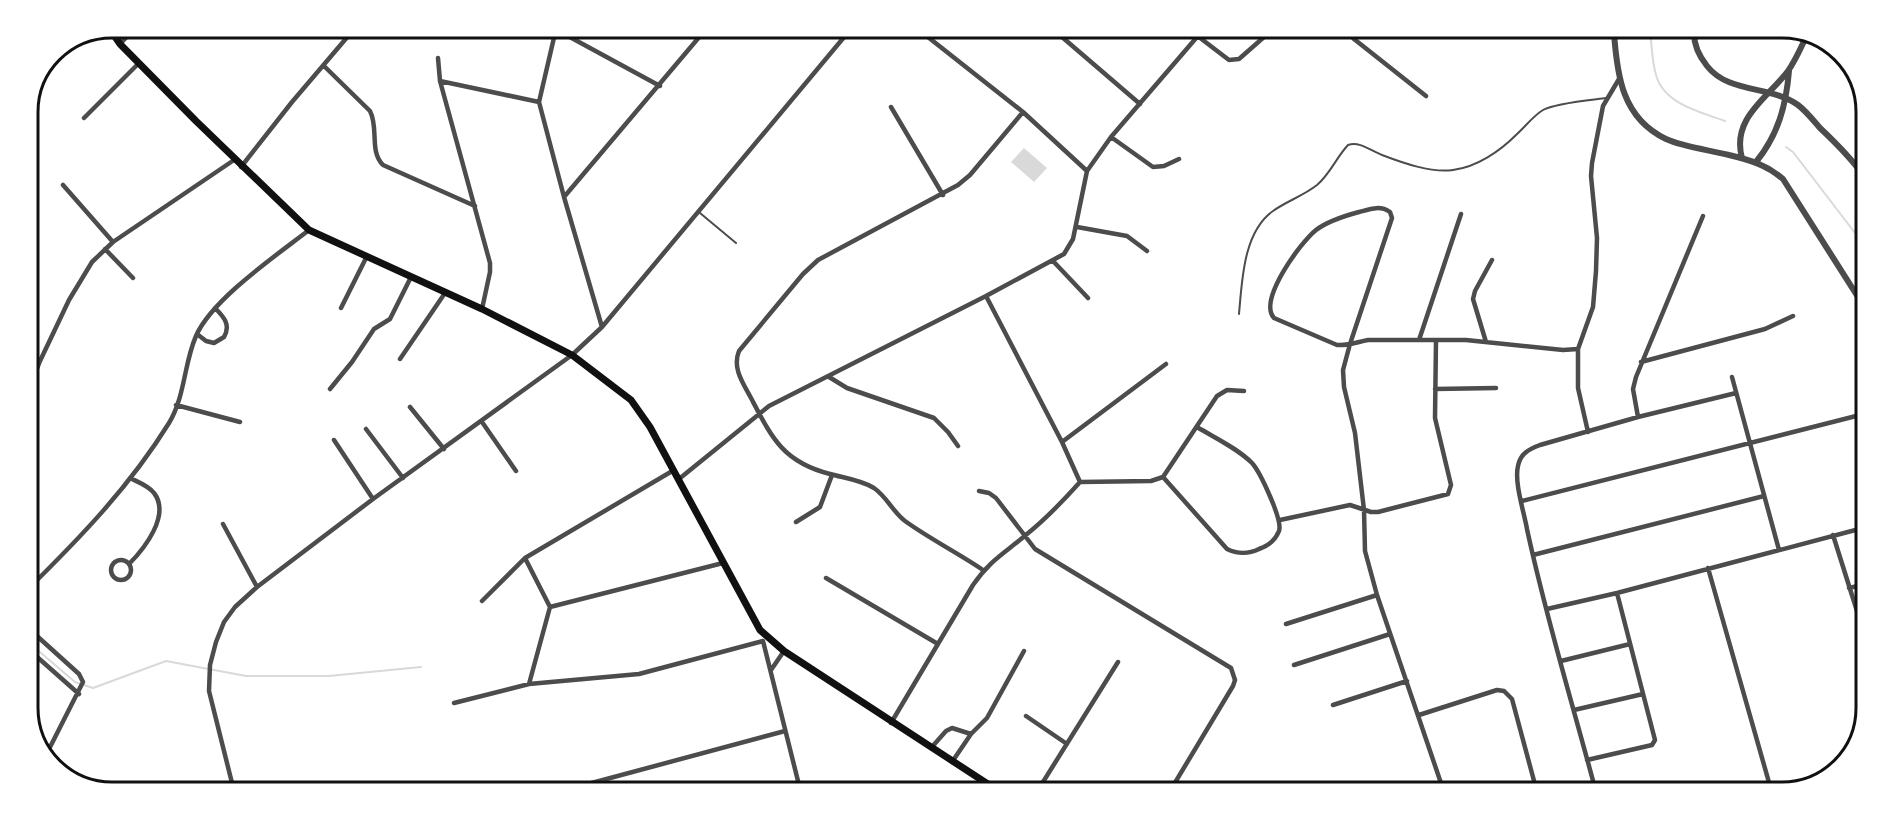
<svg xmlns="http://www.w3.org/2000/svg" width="1894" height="820" font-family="Mulish,sans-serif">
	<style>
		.water { fill: #d9d9d9 }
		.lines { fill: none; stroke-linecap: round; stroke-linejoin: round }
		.stream { stroke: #d9d9d9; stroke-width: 2 }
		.service { stroke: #4c4c4c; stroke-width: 2 }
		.minor { stroke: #4c4c4c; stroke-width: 4.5 }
		.tertiary { stroke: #4c4c4c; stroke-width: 6 }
		.secondary { stroke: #111; stroke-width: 7 }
		.rim { fill: none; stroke: #111; stroke-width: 3 }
	</style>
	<rect width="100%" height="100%" fill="#fff"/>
	<!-- water -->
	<path class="water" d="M1024,148L1047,168L1034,182L1011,162Z"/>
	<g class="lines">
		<!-- stream -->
		<path class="stream" d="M1650,33C1652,46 1652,62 1656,75C1664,104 1700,112 1725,121
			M1786,147L1793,152L1865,246
			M27,641L75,682L93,688L166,661L246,676H329L421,667"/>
		<!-- service -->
		<path class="service" d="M700,213L736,243
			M1239,314C1242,282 1243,232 1273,211C1287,201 1303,196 1317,185C1330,174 1336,158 1348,145C1360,141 1371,151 1382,155C1403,163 1431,173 1453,170C1477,167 1500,151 1516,135C1525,127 1533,116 1543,110C1555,103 1591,100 1606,98"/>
		<!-- minor -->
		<path class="minor" d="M555,29L660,86
			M556,29L539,102L564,197L602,327
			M919,30L1023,112L1087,171
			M1055,31L1140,104
			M1191,31L1229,60L1239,59L1271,31
			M1348,32L1354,39L1426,96
			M120,44L136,27
			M438,58L440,81L490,263V272L482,309
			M324,66L370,111C379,128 369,151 383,165L475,206
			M440,81L539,102
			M891,107L943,195
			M84,118L139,63
			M1111,137L1153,167L1164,166L1179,159
			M241,167L292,102L355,28
			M63,185L113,242
			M564,197L706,29
			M1077,227L1127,236L1147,251
			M105,249L133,278
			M1053,261L1088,298
			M986,296L1062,442L1080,482
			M341,308L367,256
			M197,334L206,341L214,343L224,337C231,325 224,317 215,308
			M1419,340L1461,214
			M1486,342L1473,299L1475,291L1492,260
			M400,359L445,293
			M1641,362L1765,329L1793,316
			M829,377L847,388L934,418L948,432L958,446
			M1732,377L1779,550
			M330,389L352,362L374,329L390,319L411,277
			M1435,389L1496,388
			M27,394L40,361L69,300L92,262L113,242L234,160
			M176,405L240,422
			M410,407L444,449
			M1638,417L1633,389L1636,377L1703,216
			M482,422L516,471
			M366,429L403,478
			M1588,432L1578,388V349L1593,307L1596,271L1597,238L1591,176L1592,163L1603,106L1619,79
			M334,440L373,499
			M1062,442L1166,364
			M1163,477L1227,549C1237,554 1249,554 1259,549C1268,546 1275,541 1279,531C1283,520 1260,472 1252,463C1237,448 1215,438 1197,427
			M679,479L769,406L986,296L1064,254L1073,239L1087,171L1111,137L1197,37
			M979,491L989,493L996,498L1035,549L1231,668L1235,680L1233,686L1170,791
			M1522,501L1864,414
			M1280,520L1350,505L1371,512H1378L1448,494L1451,485L1435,418L1436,340
			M796,522L820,507L832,475
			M223,524L257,587
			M1833,535L1862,627
			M1533,555L1764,496
			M525,558L550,607L529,684
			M111 570a10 10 0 1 1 20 0a10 10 0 1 1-20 0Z
			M129,564C144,549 171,515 154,493C149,486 138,482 130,478
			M1708,568L1772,793
			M983,570C958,553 930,539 905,521C893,512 887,497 874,488C861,480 844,478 830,474C783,462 772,438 751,398C743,383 732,368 739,351L803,274L818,260L958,185L970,175L1023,112
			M826,578L938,644
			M1849,588L1862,585
			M27,590C80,538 130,486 169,423C185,397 184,363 196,336C212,299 277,255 309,230
			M482,601L525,558L674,470
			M550,607L723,563
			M1547,609L1617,593L1863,528
			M1286,624L1377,595
			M27,627L79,674L83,682L44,759
			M763,641L800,789
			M27,648L79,694
			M1561,661L1630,644
			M1294,665L1390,634
			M771,670L784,651
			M454,703L529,684L639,674L763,641
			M1333,705L1407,681
			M1574,710L1643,694
			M1419,715L1497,690L1504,691L1512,699L1537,792
			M1026,716L1067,744
			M891,723L973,585C991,559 1005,553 1027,534C1047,518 1063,501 1080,482L1151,481L1163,477L1217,396L1227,390L1244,391
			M931,748L946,731L952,728L971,734
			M1587,760L1652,745L1655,740L1617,593
			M952,762L971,734L987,718L1024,651
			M233,787L209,691L210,665L216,642L224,622L235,607L257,587L373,499L572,355L602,327L850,30
			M573,788L785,731
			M1038,790L1118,662
			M1444,792L1377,595L1365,551L1364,510L1355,433L1344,387L1343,370L1350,344L1392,218L1390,212C1380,205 1370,209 1359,212C1344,216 1328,221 1316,230C1300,243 1258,300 1274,318L1337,345C1348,346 1357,342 1368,340H1466L1563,350L1578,349
			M1596,792C1573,705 1546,618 1527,529C1524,512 1514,482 1518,466C1520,454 1529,449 1540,445L1638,417L1736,393
			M1672,793L1678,791"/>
		<!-- tertiary -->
		<path class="tertiary" d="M1614,33C1617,75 1622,118 1666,139C1683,147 1710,150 1729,155C1750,160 1767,165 1783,179L1865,308
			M1694,33C1694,46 1699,56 1707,66C1729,94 1770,85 1798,105C1806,111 1813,120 1820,128C1837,144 1853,160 1866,179
			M1742,158C1731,118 1768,98 1788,71C1796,60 1802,45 1808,33
			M1756,162C1778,135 1786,106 1789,71"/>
		<!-- secondary -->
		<path class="secondary" d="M109,28L120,44L196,121L309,230L482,309L572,355L631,400L650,427L760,630L784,651L997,790"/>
	</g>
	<!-- crop -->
	<path d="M0 0H1894V820H0ZM112 38H1782A74 74 0 0 1 1856 112V708A74 74 0 0 1 1782 782H112A74 74 0 0 1 38 708V112A74 74 0 0 1 112 38Z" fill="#fff" fill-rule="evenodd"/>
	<path class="rim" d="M112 38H1782A74 74 0 0 1 1856 112V708A74 74 0 0 1 1782 782H112A74 74 0 0 1 38 708V112A74 74 0 0 1 112 38Z"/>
</svg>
